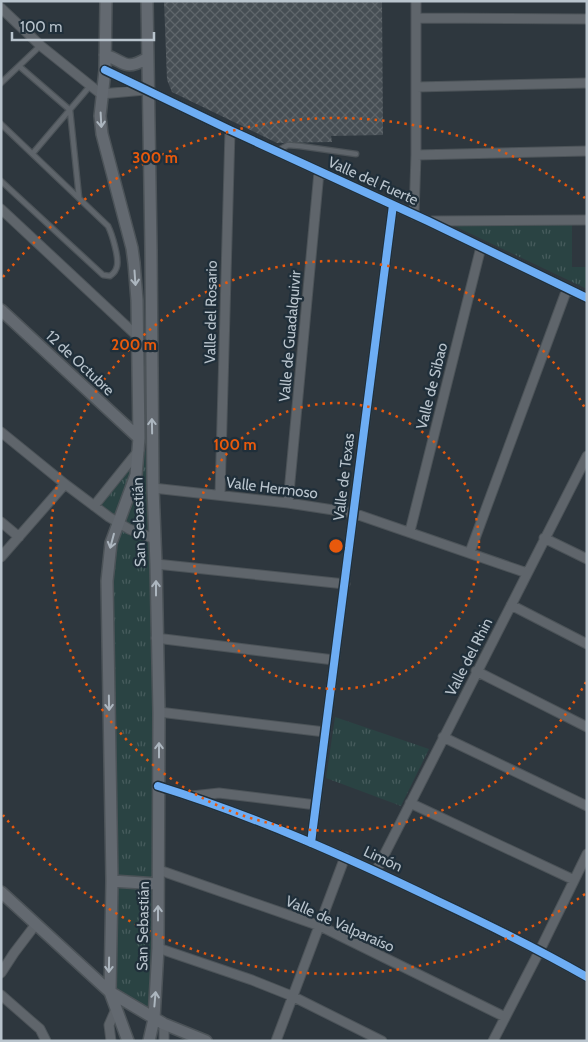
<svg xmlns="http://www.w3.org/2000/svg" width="588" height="1042" font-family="Cabin,sans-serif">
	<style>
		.park { fill: url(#park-tufts) }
		.building { fill: url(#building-cross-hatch) }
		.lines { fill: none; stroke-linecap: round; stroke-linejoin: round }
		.lane-casing { stroke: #4c5358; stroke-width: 7 }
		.street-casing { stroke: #4c5358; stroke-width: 11 }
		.secondary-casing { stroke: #4c5358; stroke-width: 14 }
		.lane { stroke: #5f656b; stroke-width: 4.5 }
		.street { stroke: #5f656b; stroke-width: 9 }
		.secondary { stroke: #636970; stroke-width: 11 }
		.cycleway-casing { stroke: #202f3a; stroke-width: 11 }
		.cycleway { stroke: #6dadf4; stroke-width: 8 }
		.oneway { stroke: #acb6bf }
		.ring { fill: none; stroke: #e8590c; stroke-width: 2.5; stroke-dasharray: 2.5 5 }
		.labels { text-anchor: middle; stroke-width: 4.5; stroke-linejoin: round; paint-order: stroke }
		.street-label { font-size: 15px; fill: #b9c4cd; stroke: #202f3a }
		.centre { fill: #e8590c; stroke: #202f3a; stroke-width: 2.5 }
		.ring-label { font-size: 15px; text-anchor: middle; font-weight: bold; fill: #e8590c; stroke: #202f3a; stroke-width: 4.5; stroke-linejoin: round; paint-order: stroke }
	</style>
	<defs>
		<pattern id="park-tufts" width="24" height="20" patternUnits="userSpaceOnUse" patternTransform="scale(1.25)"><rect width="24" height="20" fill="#2a4343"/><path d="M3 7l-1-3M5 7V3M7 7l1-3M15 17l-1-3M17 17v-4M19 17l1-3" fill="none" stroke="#475c5d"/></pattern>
		<pattern id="building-cross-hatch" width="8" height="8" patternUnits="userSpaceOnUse" patternTransform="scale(1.25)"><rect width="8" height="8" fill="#464e54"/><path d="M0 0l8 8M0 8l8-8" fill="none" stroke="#5f666b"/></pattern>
	</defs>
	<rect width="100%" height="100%" fill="#2e373e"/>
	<!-- park -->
	<path class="park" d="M446,222L572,223V267H587V289Z
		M139,450L152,451L155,539L154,1019L110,992L107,581L118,523L94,506Z
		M335,717L429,749L401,806L326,778Z"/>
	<!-- building -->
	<path class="building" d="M164,1H382L383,135L331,136L332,142L277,143L172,92L167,80Z"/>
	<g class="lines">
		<defs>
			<path id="lane" d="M19,66L70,110L79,197
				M1,83L40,46
				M1,124L108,226C112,234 119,257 117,266C116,271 113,274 110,276L103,275L1,181
				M277,151L288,145L300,146L356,154
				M33,153L90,86"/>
			<path id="street" d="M1,8L41,46L101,94L145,90
				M416,18L587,19
				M105,70L230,130L428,221L587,298
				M416,87L587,83
				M416,155L587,151
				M1,209L136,335
				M414,215L416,155V1
				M432,221L587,220
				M1,432L65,484L109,517L129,529L155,539
				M153,488L288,503L353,513L527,573
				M220,495L230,130
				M288,503L319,172
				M94,506L139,450
				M1,522L19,537
				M410,531L481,247
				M544,538L587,559
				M470,552L567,289
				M1,557L65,484
				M156,564L345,584
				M511,605L587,644
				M156,638L334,660
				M476,671L587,727
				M159,712L325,732
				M443,737L587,806
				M158,786C255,816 347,857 438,901C489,925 538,949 587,977
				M192,796L219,793L316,805
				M410,803L574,880
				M311,843L393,205
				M159,870L320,926L505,1017
				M376,871L587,456
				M158,948L252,980L292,996L382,1041
				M1,973L14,953L36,924
				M1,995L40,1029L46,1041
				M111,1041L109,1025L116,1009
				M164,1041V1024
				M276,1041L345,857
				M493,1041L540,950L587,854"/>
			<path id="secondary" d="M106,1L105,70L100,116L102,134L132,248L134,263L137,300L139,438L136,475L111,543L107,581L112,881L110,992L128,1041
				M147,1L151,250L153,488L156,564L159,712L158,948L154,1019L149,1041
				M105,55C126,62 124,71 146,59
				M1,310L139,438
				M112,881L158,884
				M1,892L110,992L164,1024L206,1041"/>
		</defs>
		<!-- lane casing -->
		<use href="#lane" class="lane-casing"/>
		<!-- street casing -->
		<use href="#street" class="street-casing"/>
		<!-- secondary casing -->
		<use href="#secondary" class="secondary-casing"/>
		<!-- lane -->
		<use href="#lane" class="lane"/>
		<!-- street -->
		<use href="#street" class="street"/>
		<!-- secondary -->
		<use href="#secondary" class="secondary"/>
		<defs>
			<path id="cycleway" d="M105,70L230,130L428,221L587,298
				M158,786C255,816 347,857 438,901C489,925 538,949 587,977
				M311,843L393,205"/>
		</defs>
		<!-- cycleway casing -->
		<use href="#cycleway" class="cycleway-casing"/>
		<!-- cycleway -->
		<use href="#cycleway" class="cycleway"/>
	</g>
	<!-- one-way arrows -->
	<defs><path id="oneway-shaft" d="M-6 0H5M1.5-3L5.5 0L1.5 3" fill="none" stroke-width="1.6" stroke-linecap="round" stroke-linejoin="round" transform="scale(1.25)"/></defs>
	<g class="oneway">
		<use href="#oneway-shaft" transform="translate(101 120) rotate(87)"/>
		<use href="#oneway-shaft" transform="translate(135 278) rotate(86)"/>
		<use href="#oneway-shaft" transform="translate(152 426) rotate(-91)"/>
		<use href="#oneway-shaft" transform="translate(112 541) rotate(105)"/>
		<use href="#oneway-shaft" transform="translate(156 588) rotate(-90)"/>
		<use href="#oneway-shaft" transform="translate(109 703) rotate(89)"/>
		<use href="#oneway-shaft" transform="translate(159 750) rotate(-90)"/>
		<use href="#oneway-shaft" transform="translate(158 913) rotate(-90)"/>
		<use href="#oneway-shaft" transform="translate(109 965) rotate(91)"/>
		<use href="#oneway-shaft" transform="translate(155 999) rotate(-85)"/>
	</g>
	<!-- distance rings -->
	<g class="ring">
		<circle cx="336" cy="546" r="143"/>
		<path d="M586 682A285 285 0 1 1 586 410"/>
		<path d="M585 894A428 428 0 0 1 3 815M3 277A428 428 0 0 1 585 198"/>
	</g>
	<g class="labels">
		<!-- street labels -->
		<g class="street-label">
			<text transform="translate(373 181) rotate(24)" y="5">Valle del Fuerte</text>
			<text transform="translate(211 312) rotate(-89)" y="5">Valle del Rosario</text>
			<text transform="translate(290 336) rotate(-85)" y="5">Valle de Guadalquivir</text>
			<text transform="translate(80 363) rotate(43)" y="5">12 de Octubre</text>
			<text transform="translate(432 386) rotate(-76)" y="5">Valle de Sibao</text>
			<text transform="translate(344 477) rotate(-83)" y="5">Valle de Texas</text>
			<text transform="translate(272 488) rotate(7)" y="5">Valle Hermoso</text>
			<text transform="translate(139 522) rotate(-92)" y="5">San Sebastián</text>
			<text transform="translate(469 657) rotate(-63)" y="5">Valle del Rhin</text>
			<text transform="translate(383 859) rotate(25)" y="5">Limón</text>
			<text transform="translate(340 924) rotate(24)" y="5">Valle de Valparaíso</text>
			<text transform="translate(143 926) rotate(-89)" y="5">San Sebastián</text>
		</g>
	</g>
	<circle cx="336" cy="546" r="8" class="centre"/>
	<g class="ring-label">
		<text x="155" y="163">300 m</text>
		<text x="134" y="350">200 m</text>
		<text x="235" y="450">100 m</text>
	</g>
	<!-- border -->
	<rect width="588" height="1042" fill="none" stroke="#b9c4cd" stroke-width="5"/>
	<!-- scale -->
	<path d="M12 32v8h142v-8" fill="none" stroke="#b9c4cd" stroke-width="2.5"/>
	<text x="20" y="32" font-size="15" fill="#b9c4cd" stroke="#202f3a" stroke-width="4" paint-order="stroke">100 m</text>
</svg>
